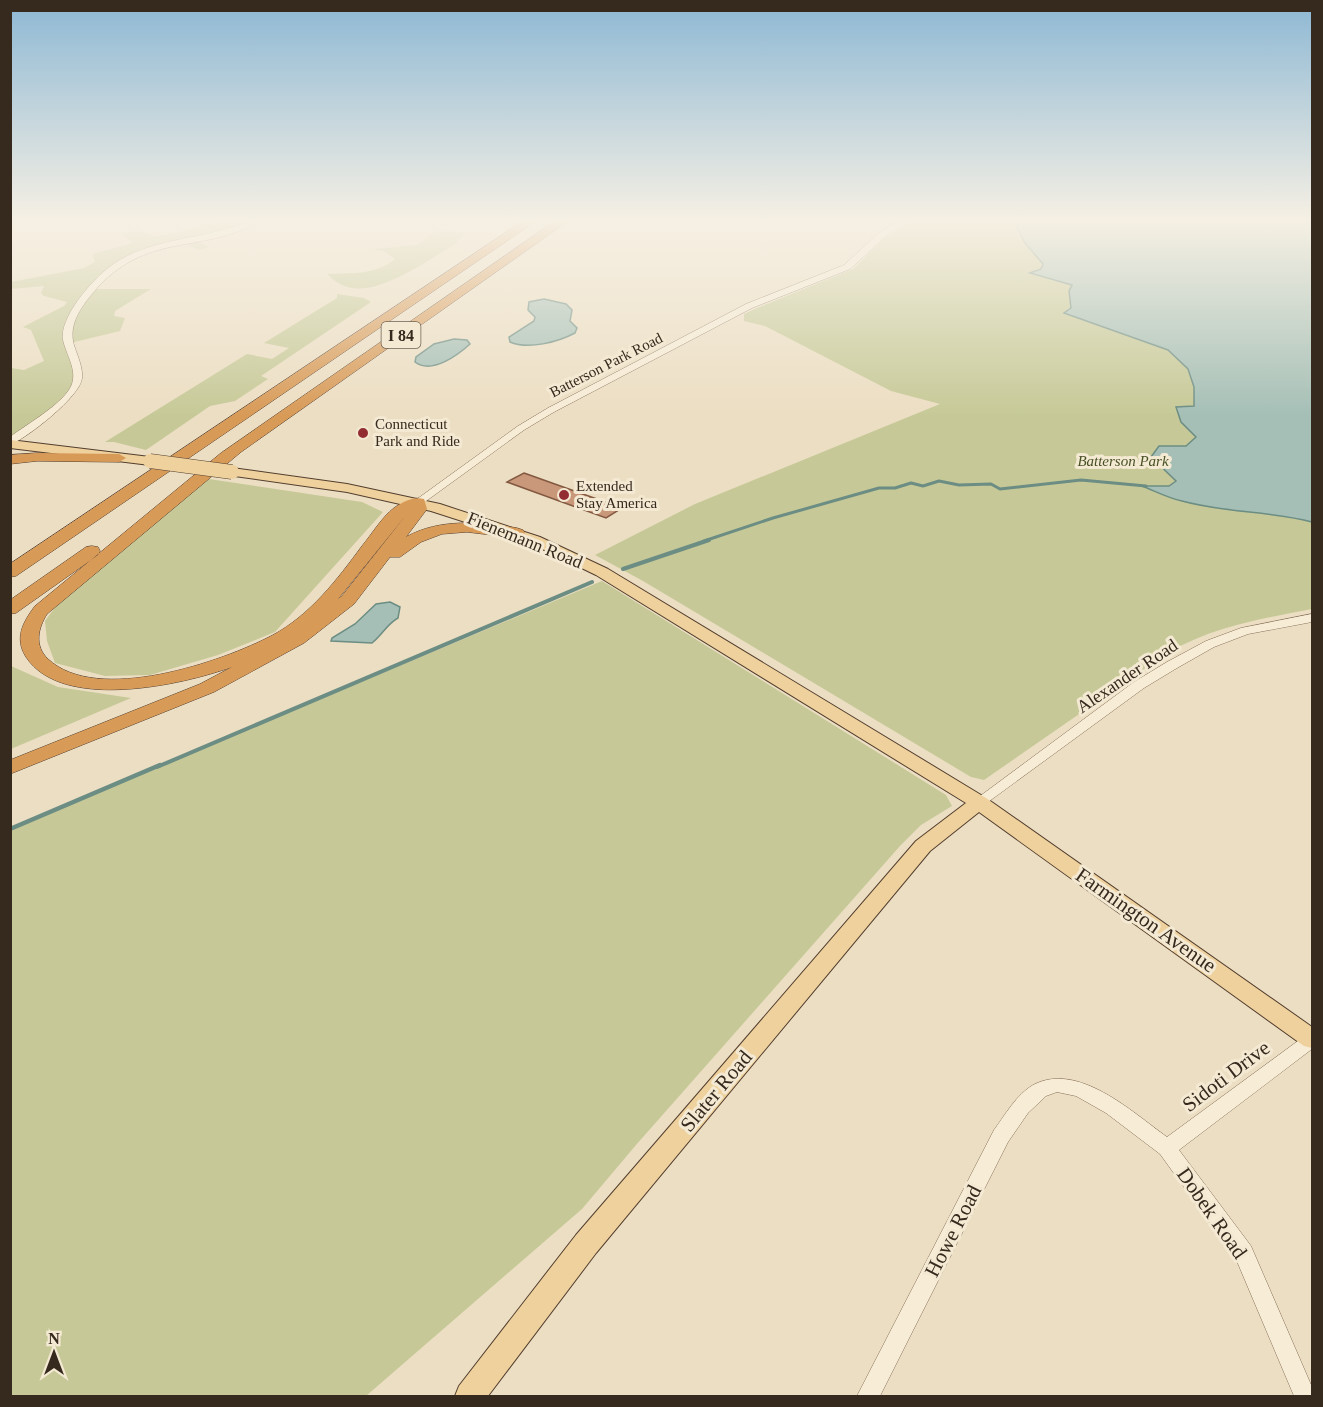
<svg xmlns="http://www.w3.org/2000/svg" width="1323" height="1407" font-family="Georgia,serif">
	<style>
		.green { fill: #c6c997 }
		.water { fill: #a5bfb6; stroke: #6c8d83; stroke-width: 1.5 }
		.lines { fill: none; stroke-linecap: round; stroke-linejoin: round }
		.stream-far2 { stroke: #6c8d83; stroke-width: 3 }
		.stream-far1 { stroke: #6c8d83; stroke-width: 4 }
		.stream { stroke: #6c8d83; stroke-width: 4.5 }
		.building { fill: #c9987a; stroke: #835941; stroke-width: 1.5 }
		.minor-casing { stroke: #85705a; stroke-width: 1 }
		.major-casing { stroke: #533e2f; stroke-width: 2 }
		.highway-casing { stroke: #533e2f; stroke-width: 1 }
		.minor { fill: #f7ecd6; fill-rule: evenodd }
		.major { fill: #eed19c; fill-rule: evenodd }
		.highway { fill: #d89a57; fill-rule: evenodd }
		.major-bridge-casing { stroke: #533e2f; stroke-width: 15; stroke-linecap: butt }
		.major-bridge { stroke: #eed19c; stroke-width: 14 }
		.poi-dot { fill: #922d32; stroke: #f4e9d2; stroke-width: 2 }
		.labels { text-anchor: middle; stroke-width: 6; stroke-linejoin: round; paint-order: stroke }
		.far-street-label { font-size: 15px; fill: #36291e; stroke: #f4e9d2 }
		.far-poi-label { font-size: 15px; fill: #36291e; stroke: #f4e9d2; text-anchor: start }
		.far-park-label { font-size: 15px; font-style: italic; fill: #485125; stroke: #f4e9d2 }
		.shield { fill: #f4e9d2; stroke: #6f6354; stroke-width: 1.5 }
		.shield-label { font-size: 16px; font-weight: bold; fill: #36291e }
		.street-label { font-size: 18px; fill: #36291e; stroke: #f4e9d2 }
		.near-street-label { font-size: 21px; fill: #36291e; stroke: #f4e9d2 }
	</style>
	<rect width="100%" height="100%" fill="#ecdec3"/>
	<!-- green -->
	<path class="green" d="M231,219H264L234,232L196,241L209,247L199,250L181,241L124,261L95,289H151L115,311L114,316L125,318L120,331L66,344L76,378L73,390L11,442V368L24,370L44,361L31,330L23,327L64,306L67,302L44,296L41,293L44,286L11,289V282L84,268L95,262L92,254L133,243L120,233L138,231L156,236L171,234Z
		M919,219H1312V609C1260,619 1209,627 1163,656L984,780L971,777L643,581L595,555L695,504L940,404L891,391L765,326L744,321V314L757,308L853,269L886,237Z
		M436,231L465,233L457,243C429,259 374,301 342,285C337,283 331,278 327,274C350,273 377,275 395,259L384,251L373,249L417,245Z
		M337,294L364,298L371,302L261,376L268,379L235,401L210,406L146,450L114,442H105L247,354L272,359L289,348L264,343L337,298Z
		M209,479L362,502L383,512L275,632L218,655L150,675L105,676L55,663L47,641L45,621L61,599Z
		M602,581L946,795L952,806L921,825L900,846L636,1145L582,1209L366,1396H11V829Z
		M11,666L58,687L131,698L11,749Z"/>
	<!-- water -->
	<path class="water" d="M1021,219H1312V522C1270,511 1225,513 1182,501C1168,498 1155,491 1142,486H1169L1176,481L1151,457L1159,446H1186L1196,437L1181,422L1176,407L1194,406V387L1188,369L1168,350L1064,313L1071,308L1069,291L1072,285L1030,273L1041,269L1043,264L1025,243L1017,227Z
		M544,299L566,304L572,310L570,321L577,328L575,333C558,342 528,350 510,342L509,337L534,321L535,317L528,310L529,302Z
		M454,339L467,340L470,344C459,354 432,375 415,362L416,357L434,344Z
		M390,602L400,607L398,618C387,624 383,634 372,643L331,641L332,638L355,624L376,604Z"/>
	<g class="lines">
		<!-- stream-far2 -->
		<path class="stream-far2" d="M704,541L773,518L879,488H895L911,483L923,486L939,481L959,485L991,484L1000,489L1081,480L1146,486"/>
		<!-- stream-far1 -->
		<path class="stream-far1" d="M623,569L709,540
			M157,767L592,582"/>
		<!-- stream -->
		<path class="stream" d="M10,829L160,765"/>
	</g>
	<!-- building -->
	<path class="building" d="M524,473L622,508L606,518L507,482Z"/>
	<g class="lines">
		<defs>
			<path id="minor" d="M253,219H263C209,255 150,230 98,287C83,304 66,325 75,348C78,357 83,368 82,378C81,396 27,438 10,445V437C27,424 65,403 72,384C77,369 66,354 63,340C59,316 96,275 115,263C156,236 209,240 253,219Z
				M903,219H912L887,235L850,269L752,308L554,412L524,430L422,504L418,505L413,502L518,426L548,408L746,304L844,265L881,231Z
				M1312,614V622L1248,634L1214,647L1177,668L1144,688L984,805L979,807L972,802L1134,682L1167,662L1206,641L1241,628Z
				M1312,1033V1049L1179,1150L1251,1246L1312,1387V1396H1294L1236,1259L1160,1154L1106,1113L1076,1096L1057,1092L1046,1096L1028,1113L1008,1142L880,1396H857L994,1130C1005,1115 1017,1094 1033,1085C1078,1061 1132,1112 1167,1137L1306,1035Z"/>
			<path id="major" d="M10,440L150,457L157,461L150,465L10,448Z
				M232,468L347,484L440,504L540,537L608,569L986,798L1312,1027V1048L1304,1046L979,812L930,851L596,1253L488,1396H455L459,1386L576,1235L916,841L966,803L596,575L530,543L431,511L347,492L227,475L225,472L227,469Z"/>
			<path id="highway" d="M526,219H539L16,576L10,577V564Z
				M558,219H571L241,452L47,614C38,628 34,646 48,659C97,705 222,662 273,635C310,615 337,580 362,546C372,534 382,517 394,508C402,502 414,496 424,499L427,509L406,537C440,518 480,522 517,528L523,530L525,533L523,536L517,538L467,532L442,534L421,542L400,557H390L354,604L304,643L214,692L10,774V760L200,684L232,667C182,685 62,712 26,657C14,638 23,622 35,606L221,453ZM407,514L342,596L338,599Z
				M37,453L119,454L126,458L119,462L37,461L10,464V455Z
				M92,546L98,547L100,551L98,555L16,613L10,614V600L86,547Z"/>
		</defs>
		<!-- minor casing -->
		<use href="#minor" class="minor-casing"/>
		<!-- major casing -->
		<use href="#major" class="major-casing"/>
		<!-- highway casing -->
		<use href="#highway" class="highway-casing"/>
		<!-- minor -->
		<use href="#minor" class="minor"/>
		<!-- major -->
		<use href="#major" class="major"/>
		<!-- highway -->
		<use href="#highway" class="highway"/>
		<defs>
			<path id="major-bridge" d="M150,461L232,472"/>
		</defs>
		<!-- major-bridge casing -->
		<use href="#major-bridge" class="major-bridge-casing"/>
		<!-- major-bridge -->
		<use href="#major-bridge" class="major-bridge"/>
	</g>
	<!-- sky -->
	<linearGradient id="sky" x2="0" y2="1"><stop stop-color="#8db8d4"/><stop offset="0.53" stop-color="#f6f0e4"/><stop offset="1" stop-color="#f6f0e4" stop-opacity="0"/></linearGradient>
	<rect width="1323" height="416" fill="url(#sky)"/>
	<!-- markers -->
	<g class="poi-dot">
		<circle cx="363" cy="433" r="6"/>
		<circle cx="564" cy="495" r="6"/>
	</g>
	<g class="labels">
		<!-- far-street labels -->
		<g class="far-street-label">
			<text transform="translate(606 365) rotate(-27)" y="5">Batterson Park Road</text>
		</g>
		<!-- far-poi labels -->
		<g class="far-poi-label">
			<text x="375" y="429">Connecticut<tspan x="375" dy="17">Park and Ride</tspan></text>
			<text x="576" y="491">Extended<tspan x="576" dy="17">Stay America</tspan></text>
		</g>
		<!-- far-park labels -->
		<g class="far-park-label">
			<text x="1123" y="466">Batterson Park</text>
		</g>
		<!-- shield labels -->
		<rect class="shield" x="381.5" y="322" width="39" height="26" rx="4.5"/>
		<g class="shield-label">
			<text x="401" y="341">I 84</text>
		</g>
		<!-- street labels -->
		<g class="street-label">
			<text transform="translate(525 540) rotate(22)" y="6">Fienemann Road</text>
			<text transform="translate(1127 676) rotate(-34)" y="6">Alexander Road</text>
		</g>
		<!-- near-street labels -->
		<g class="near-street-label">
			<text transform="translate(1146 920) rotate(35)" y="7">Farmington Avenue</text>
			<text transform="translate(1226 1076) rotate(-37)" y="7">Sidoti Drive</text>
			<text transform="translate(716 1091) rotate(-50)" y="7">Slater Road</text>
			<text transform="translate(1212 1213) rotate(55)" y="7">Dobek Road</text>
			<text transform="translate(953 1231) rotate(-63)" y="7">Howe Road</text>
		</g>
	</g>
	<!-- border -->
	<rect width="1323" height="1407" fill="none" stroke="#36291e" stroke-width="24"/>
	<!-- north arrow -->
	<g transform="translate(54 1353)" stroke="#f4e9d2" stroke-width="4.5" paint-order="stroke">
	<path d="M0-4.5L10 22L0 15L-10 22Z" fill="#36291e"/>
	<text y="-9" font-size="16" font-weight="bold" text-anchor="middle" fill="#36291e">N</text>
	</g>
</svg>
